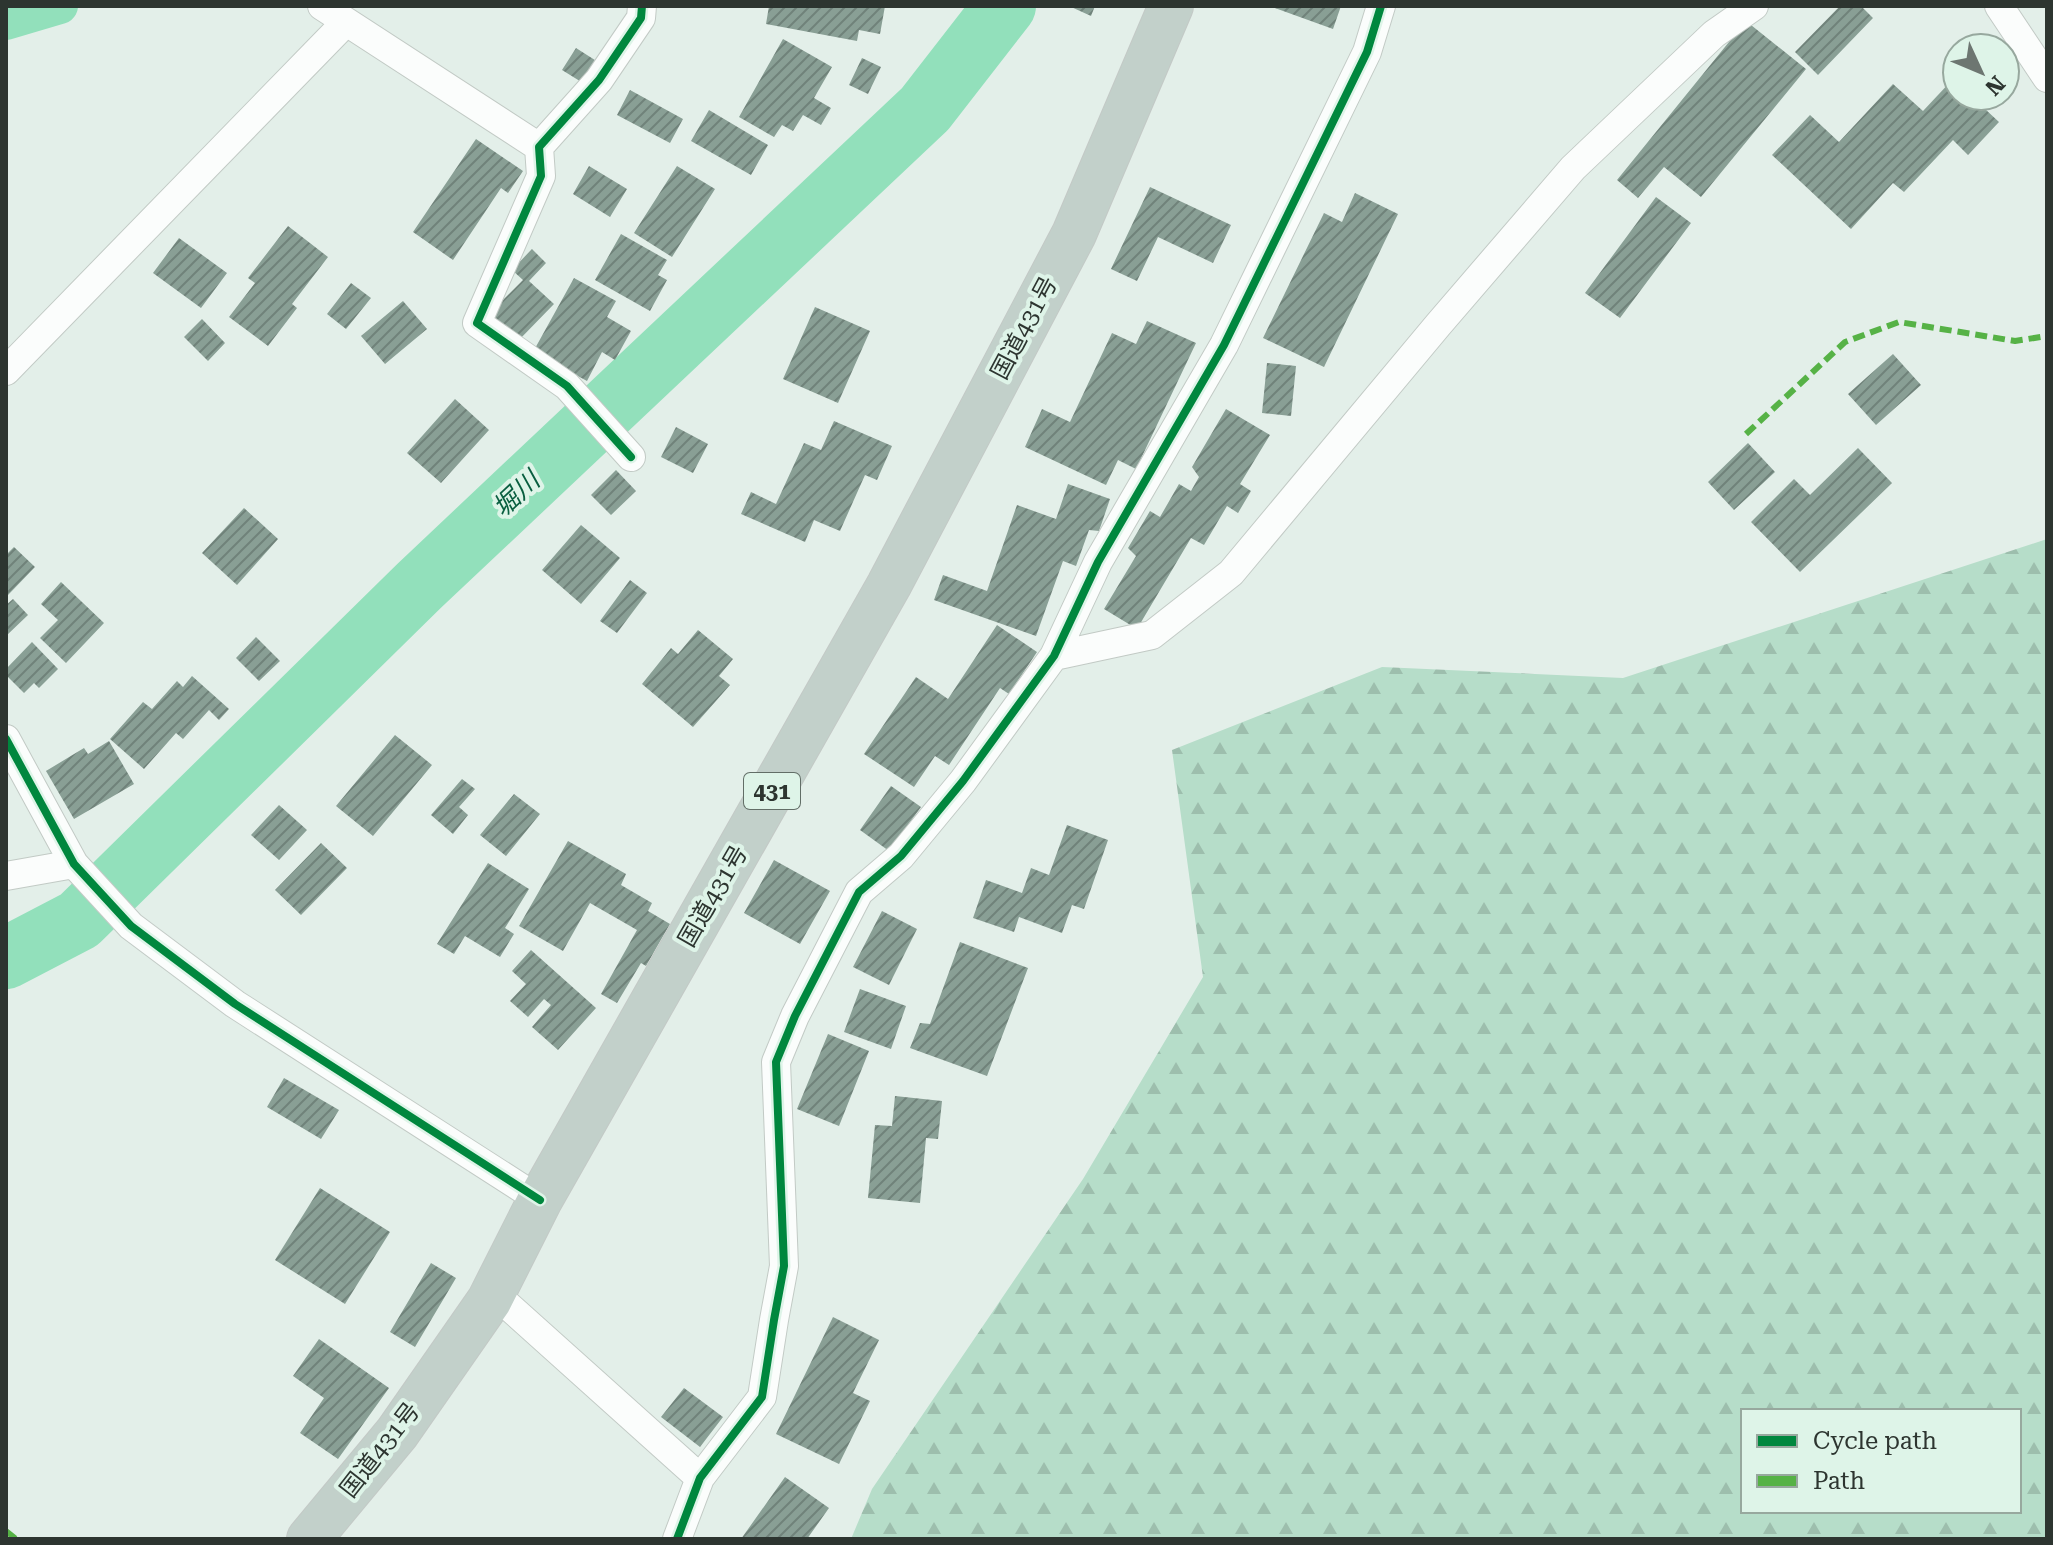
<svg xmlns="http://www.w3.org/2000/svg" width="2053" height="1545" font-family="'Roboto Serif','Noto Sans JP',serif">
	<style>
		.forest { fill: url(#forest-firs); fill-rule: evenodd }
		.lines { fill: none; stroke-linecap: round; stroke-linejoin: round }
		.canal { stroke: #92e0bb; stroke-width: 36 }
		.river { stroke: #92e0bb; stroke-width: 62 }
		.building { fill: url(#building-hatch) }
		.street-casing { stroke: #c2cac5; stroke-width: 30 }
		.highway-casing { stroke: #c3c9c6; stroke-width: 46 }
		.street { stroke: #fbfdfc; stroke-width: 28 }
		.highway { stroke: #c2d0ca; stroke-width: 44 }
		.quiet { stroke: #56b246; stroke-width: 6; stroke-dasharray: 12 6; stroke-linecap: butt }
		.cycleway-casing { stroke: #def4e8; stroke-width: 13 }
		.cycleway { stroke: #00873e; stroke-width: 8 }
		.labels { text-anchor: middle; stroke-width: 8; stroke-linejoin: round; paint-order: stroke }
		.shield { fill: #def4e8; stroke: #626e67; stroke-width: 2 }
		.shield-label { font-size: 22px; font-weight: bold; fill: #2d3530 }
		.street-label { font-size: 24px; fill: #2d3530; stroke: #def4e8 }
		.water-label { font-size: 26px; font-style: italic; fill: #095f40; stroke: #def4e8 }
	</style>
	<defs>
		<pattern id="forest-firs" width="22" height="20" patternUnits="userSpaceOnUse" patternTransform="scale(2)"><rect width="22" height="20" fill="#b6ddc9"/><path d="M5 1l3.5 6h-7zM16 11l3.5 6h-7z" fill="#9dbead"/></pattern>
		<pattern id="building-hatch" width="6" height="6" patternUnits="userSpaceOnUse" patternTransform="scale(2)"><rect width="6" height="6" fill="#899f95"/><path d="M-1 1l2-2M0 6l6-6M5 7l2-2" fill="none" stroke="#70827a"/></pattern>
	</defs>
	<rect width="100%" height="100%" fill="#e3efe9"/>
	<!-- forest -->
	<path class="forest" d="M2047,539V1539H851L872,1489L1083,1179L1203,977L1172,750L1382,667L1623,678ZM1743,1411H2019V1511H1743Z"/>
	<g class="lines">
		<!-- canal -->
		<path class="canal" d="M6,22L60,6"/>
		<!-- river -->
		<path class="river" d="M6,958L79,920L419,586L925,109L1005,6"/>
	</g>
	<!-- building -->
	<path class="building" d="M769,6H885L880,34L859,30L857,41L766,24Z
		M1069,6H1095L1091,16Z
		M1269,6H1341L1333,29Z
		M1840,6H1861L1873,18L1818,75L1795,52Z
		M1746,21L1806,69L1701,197L1664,167L1638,198L1617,180Z
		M783,39L832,67L814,98L831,108L821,125L803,115L793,131L782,125L774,137L739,117Z
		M576,48L598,62L583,83L562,70Z
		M862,58L881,67L868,94L849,85Z
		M1953,79L1957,82V96H1971L1999,122L1968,155L1953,140L1904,192L1893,183L1851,229L1772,155L1810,115L1839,142L1893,84L1923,111Z
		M630,90L683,119L670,143L617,115Z
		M709,110L768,145L751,175L691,141Z
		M476,139L523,171L508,193L501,188L453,260L413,232Z
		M589,166L627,189L610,217L573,194Z
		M677,166L715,189L672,257L634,233Z
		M1150,187L1231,225L1213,263L1158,237L1137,281L1111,269Z
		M1355,193L1398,214L1324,367L1263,338L1324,213L1342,222Z
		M1656,197L1691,223L1620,318L1585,293Z
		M288,226L328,257L292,304L297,308L268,346L229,317L255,283L248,278Z
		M621,234L667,260L658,275L667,280L650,311L595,280Z
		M179,238L227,273L201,308L153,273Z
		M532,249L546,263L529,281L554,304L518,341L489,314L523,280L512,270Z
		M574,278L616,301L607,317L631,331L615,360L602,352L587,381L533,352Z
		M351,283L371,298L346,329L327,314Z
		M403,301L427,329L385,364L361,336Z
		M815,307L870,331L838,403L783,379Z
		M202,319L225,343L208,361L184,337Z
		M1147,321L1196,343L1136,469L1118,460L1106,485L1025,447L1042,409L1070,422L1112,333L1136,344Z
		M1893,354L1921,385L1876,425L1848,394Z
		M1267,363L1296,366L1291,416L1262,413Z
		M455,399L489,430L441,483L407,453Z
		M1226,409L1270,435L1240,484L1251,491L1238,513L1227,506L1204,545L1191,538L1137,629L1104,609L1136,556L1128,548L1150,511L1160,517L1179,484L1191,491L1199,477L1192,467Z
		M834,421L892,446L877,480L865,475L840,531L814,520L805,542L741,514L751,492L776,504L804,443L821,450Z
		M676,427L708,444L693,473L661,457Z
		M1748,443L1775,472L1734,510L1708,482Z
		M1858,448L1892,483L1800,572L1751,522L1794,479L1810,495Z
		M616,470L636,491L611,515L591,495Z
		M1068,484L1110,499L1099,531L1089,530L1076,566L1063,561L1036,636L934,600L943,575L987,591L1017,505L1056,519Z
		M244,508L278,539L237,585L202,553Z
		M581,525L620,558L581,604L542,570Z
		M14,547L35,567L8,595L6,593V555Z
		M630,580L647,593L617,633L600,621Z
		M61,582L104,623L66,663L40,638L58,620L41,604Z
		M13,599L28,615L6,636V605Z
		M997,625L1037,652L1009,694L1000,688L949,765L935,756L914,787L864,754L916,677L948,699Z
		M698,630L733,659L719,676L730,685L693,727L642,684L671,648L678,654Z
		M256,637L280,661L259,681L236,658Z
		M32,642L58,669L39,688L34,683L24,693L6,675V669Z
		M192,676L229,709L219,720L209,710L183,739L176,733L144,769L110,739L143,702L152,709L177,681L183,687Z
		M395,735L432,765L373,836L336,806Z
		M109,741L134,784L74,819L46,771L84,748L88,754Z
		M462,779L475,789L459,807L468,815L453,834L431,815Z
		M891,786L921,807L889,851L860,830Z
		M514,794L540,814L506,856L480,835Z
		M279,805L307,830L279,860L251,835Z
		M1067,825L1108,840L1084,909L1072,905L1062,933L1019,917L1014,932L973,918L986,880L1022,893L1031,868L1049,875Z
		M568,841L626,874L621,885L652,903L648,911L670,924L646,966L641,963L617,1003L601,994L637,930L590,903L563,951L519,926Z
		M321,843L347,868L301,915L275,890Z
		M774,860L830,891L800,944L744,913Z
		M488,863L529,889L505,928L514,934L500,957L465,936L454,954L437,944Z
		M882,911L917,929L889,985L853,967Z
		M960,942L1028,968L987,1076L910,1048L920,1023L930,1024Z
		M531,950L596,1008L558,1050L532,1027L551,1005L544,999L528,1017L510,1001L526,984L512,971Z
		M860,989L906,1006L891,1049L844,1032Z
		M828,1034L869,1051L839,1126L797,1109Z
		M284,1078L339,1110L321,1139L267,1107Z
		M895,1096L942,1101L938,1139L926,1138L920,1203L868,1198L875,1125L892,1126Z
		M320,1188L390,1232L345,1304L275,1260Z
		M431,1263L456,1278L415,1347L390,1332Z
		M833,1317L879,1340L853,1393L870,1401L839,1464L776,1434Z
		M319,1339L389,1388L338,1459L300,1433L324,1398L293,1376Z
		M684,1388L723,1417L700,1447L661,1417Z
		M785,1477L829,1508L807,1539H741Z"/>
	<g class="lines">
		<defs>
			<path id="street" d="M322,6L539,147
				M1999,6L2047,78
				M6,371L346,22
				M631,457L567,386L477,323L541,176L539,147L599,80L641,18L642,6
				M1054,656L1152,635L1231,573L1438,325L1573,168L1714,34L1754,6
				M6,739L74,864L131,926L235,1004L540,1200
				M6,876L74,864
				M494,1293L700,1478
				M677,1539L700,1478L762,1397L774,1320L784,1266L776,1062L795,1016L859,892L901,856L963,781L1054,656L1098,562L1224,345L1367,52L1381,6"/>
			<path id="highway" d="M309,1539L397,1433L489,1301L540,1200L889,585L1074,234L1171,6"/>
		</defs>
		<!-- street casing -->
		<use href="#street" class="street-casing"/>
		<!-- highway casing -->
		<use href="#highway" class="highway-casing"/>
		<!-- street -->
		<use href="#street" class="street"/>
		<!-- highway -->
		<use href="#highway" class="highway"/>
		<!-- quiet -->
		<path class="quiet" d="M1746,434L1845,342L1899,322L2015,341L2047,336
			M6,1531L16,1539"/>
		<defs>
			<path id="cycleway" d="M631,457L567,386L477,323L541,176L539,147L599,80L641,18L642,6
				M6,739L74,864L131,926L235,1004L540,1200
				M677,1539L700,1478L762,1397L774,1320L784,1266L776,1062L795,1016L859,892L901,856L963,781L1054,656L1098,562L1224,345L1367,52L1381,6"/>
		</defs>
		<!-- cycleway casing -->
		<use href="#cycleway" class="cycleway-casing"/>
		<!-- cycleway -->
		<use href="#cycleway" class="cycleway"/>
	</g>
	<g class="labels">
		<!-- shield labels -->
		<rect class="shield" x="744" y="773" width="56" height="36" rx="6"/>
		<g class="shield-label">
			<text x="772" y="799">431</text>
		</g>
		<!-- street labels -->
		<g class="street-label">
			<text transform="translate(1024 328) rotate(-62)" y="8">国道431号</text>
			<text transform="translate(713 896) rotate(-60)" y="8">国道431号</text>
			<text transform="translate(380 1450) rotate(-52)" y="8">国道431号</text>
		</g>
		<!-- water labels -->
		<g class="water-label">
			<text transform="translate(516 494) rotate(-43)" y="9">堀川</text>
		</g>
	</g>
	<!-- border -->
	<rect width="2053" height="1545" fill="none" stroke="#2d3530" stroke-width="16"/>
	<!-- legend -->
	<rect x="1741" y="1409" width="280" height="104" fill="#def4e8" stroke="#97a89e" stroke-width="2"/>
	<rect x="1757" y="1435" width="40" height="12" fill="#00873e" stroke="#97a89e" stroke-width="2"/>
	<text x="1813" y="1449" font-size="24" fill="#2d3530">Cycle path</text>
	<rect x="1757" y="1475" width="40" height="12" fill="#56b246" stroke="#97a89e" stroke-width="2"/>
	<text x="1813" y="1489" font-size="24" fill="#2d3530">Path</text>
	<!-- north arrow -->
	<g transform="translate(1981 72) rotate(134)"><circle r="38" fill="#def4e8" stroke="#97a89e" stroke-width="2"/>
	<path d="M0-6L14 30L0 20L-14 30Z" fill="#6d7671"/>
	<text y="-12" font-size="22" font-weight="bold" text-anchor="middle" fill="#2d3530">N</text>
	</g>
</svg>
